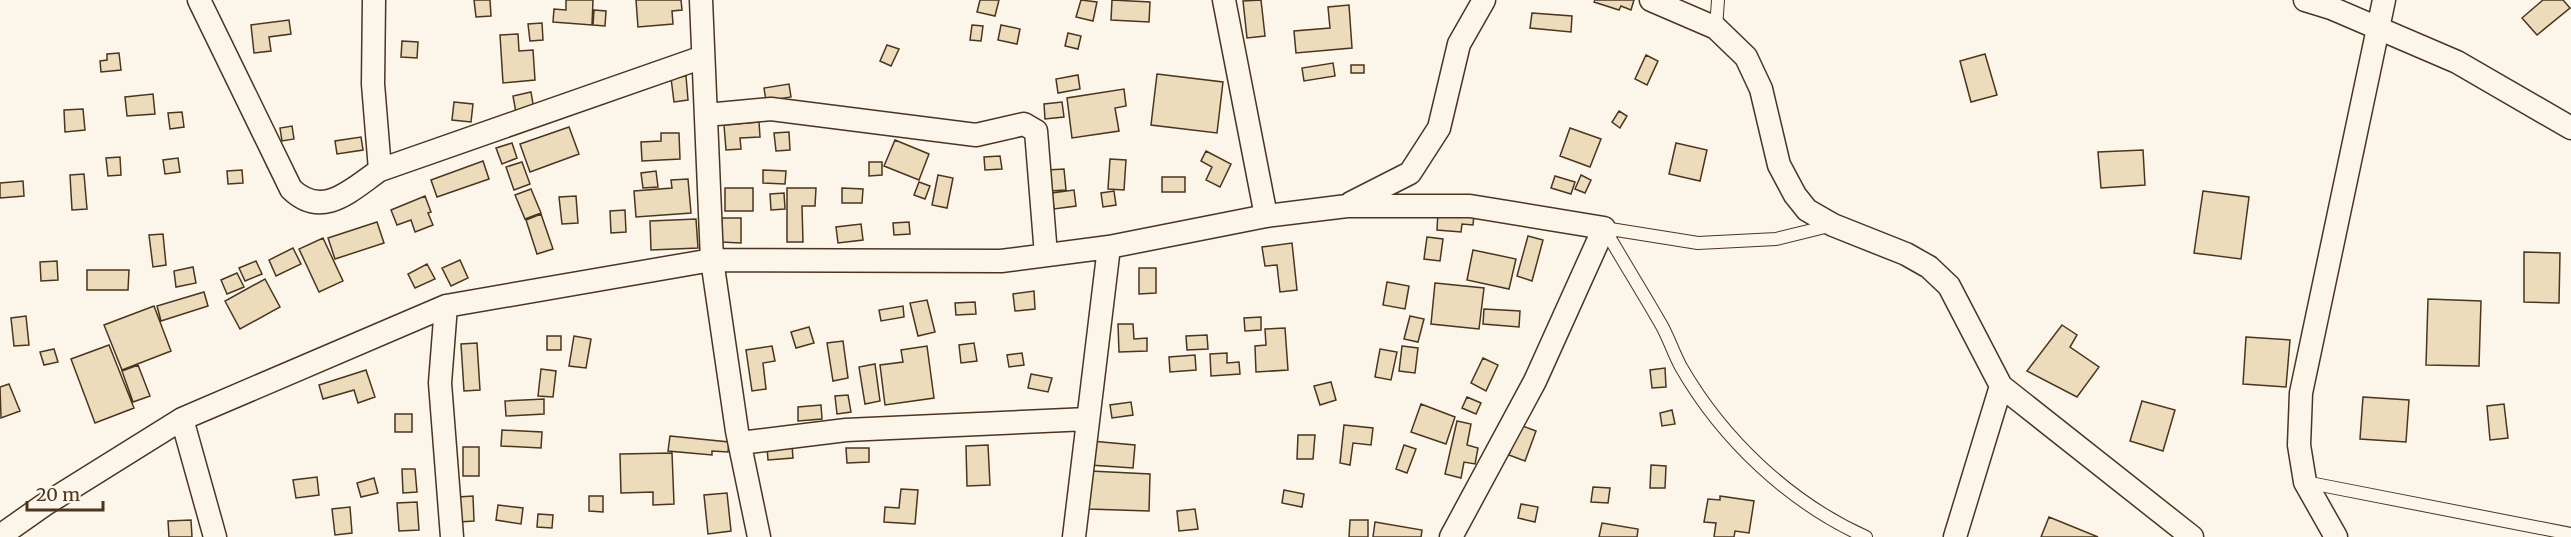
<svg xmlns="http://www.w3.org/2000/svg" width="2571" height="537" font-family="Merriweather,serif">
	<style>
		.building { fill: #ecdcbc; stroke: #4a3520; stroke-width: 1.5 }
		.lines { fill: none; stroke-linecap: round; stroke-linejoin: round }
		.service-casing { stroke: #4a3520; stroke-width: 14 }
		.minor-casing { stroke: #4a3520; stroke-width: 25 }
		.service { stroke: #fbf6e9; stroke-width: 12 }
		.minor { stroke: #fbf6e9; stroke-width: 22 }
	</style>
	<rect width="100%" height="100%" fill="#fbf6e9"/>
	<!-- building -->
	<path class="building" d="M474,0H490L491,16L476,17Z
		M566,0H593L592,25L553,22L554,9L566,10Z
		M636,0H681L682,10L672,11L673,24L638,27Z
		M980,0H999L995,16L977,12Z
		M1081,0L1097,2L1093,21L1076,17Z
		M1112,0L1150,2L1149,22L1111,20Z
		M1261,0L1265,36L1247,38L1243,1Z
		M1595,0H1634L1631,10L1621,6L1619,10L1594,2Z
		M2543,0H2563L2570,8L2537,35L2522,18Z
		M1349,5L1352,48L1296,53L1294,31L1330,28L1328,7Z
		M594,10L606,11L605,26L593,25Z
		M1532,13L1572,16L1571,32L1530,28Z
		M289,20L291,34L269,37L271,51L254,53L251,25Z
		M542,23L543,40L530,41L528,24Z
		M972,25L983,26L981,41L970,40Z
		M1001,25L1020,29L1017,44L998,40Z
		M1068,33L1081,36L1078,49L1065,46Z
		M518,34L519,51L533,50L535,80L503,83L500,35Z
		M402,41L418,42L417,58L401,57Z
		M887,45L899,49L891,66L880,61Z
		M119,53L121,70L101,72L100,61L107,60V54Z
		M1985,54L1997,95L1971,102L1960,61Z
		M1646,55L1658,61L1647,85L1635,79Z
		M1333,63L1335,76L1304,81L1302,68Z
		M1351,65H1364V73H1351Z
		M1157,74L1223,82L1217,133L1151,125Z
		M1078,75L1080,89L1058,93L1056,79Z
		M686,76L688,100L674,102L671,78Z
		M789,84L791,97L766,101L764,88Z
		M1124,89L1126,106L1115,108L1119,131L1072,138L1067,98Z
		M531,92L534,110L516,113L513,96Z
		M153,94L155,114L127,116L125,97Z
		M454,102L473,104L471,122L452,120Z
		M1062,102L1064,117L1045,119L1044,104Z
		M83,109L85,130L65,132L64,110Z
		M1619,111L1627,116L1620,128L1612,122Z
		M182,112L184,127L170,129L168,113Z
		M759,122L760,137L740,138L741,149L726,150L724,125Z
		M292,126L294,139L282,141L280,128Z
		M569,127L579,154L530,172L520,144Z
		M1570,128L1601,139L1590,167L1560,156Z
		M789,132L790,150L776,151L774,133Z
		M661,133H679L680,159L642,161L641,142L661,141Z
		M361,137L363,150L337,154L335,141Z
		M895,140L929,154L919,180L884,166Z
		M512,143L517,158L502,164L496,148Z
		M1676,143L1707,150L1700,181L1669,174Z
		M2143,150L2145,185L2101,188L2098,152Z
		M1206,151L1231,164L1220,187L1206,180L1212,167L1201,161Z
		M1000,156L1002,169L985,170L984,157Z
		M120,157L121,175L108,176L106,158Z
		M178,158L180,172L165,174L163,160Z
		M1110,159L1126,160L1124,190L1108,189Z
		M483,161L489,179L437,197L431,180Z
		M522,162L530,184L514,190L506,167Z
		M869,162H882V175L869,176Z
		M1064,169L1066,190L1049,191L1047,170Z
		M242,170L243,183L228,184L227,171Z
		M763,170L786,171L785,184L763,183Z
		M656,171L658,187L643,188L641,173Z
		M84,174L87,209L72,210L70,175Z
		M938,175L953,178L947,208L932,205Z
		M1581,175L1591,180L1585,193L1575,189Z
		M1555,176L1575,182L1571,194L1551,188Z
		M1162,177H1185V192H1162Z
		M688,179L691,213L636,217L634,191L672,188L671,180Z
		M23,181L24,196L0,198V183Z
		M919,182L930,186L925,199L914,195Z
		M725,188H753V211H725Z
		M787,188H816L815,206H802L803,242H787Z
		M842,188L863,189L862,203H842Z
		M531,189L541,213L525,219L515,195Z
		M1074,190L1076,206L1054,209L1052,193Z
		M1114,191L1116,205L1103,207L1101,193Z
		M2203,191L2249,197L2241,259L2194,253Z
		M784,193L785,209L771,210L770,194Z
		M425,196L431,212L428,213L433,225L415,232L411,220L397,225L391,210Z
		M576,196L578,223L562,224L559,197Z
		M625,210L626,232L611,233L610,211Z
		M1438,211L1474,215L1473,225L1462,224L1461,232L1437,230Z
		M541,214L553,249L537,254L526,220Z
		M722,218H741V243L721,242Z
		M696,219L698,248L651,250L650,221Z
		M377,222L384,243L335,259L328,238Z
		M909,222L910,234L894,235L893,223Z
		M861,224L863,240L838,243L836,227Z
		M163,234L166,265L153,267L149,235Z
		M1528,236L1543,240L1532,281L1517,276Z
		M1427,237L1443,239L1440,261L1424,259Z
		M323,238L343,281L319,292L299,249Z
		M1292,243L1297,290L1280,292L1277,265L1265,266L1262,247Z
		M293,248L301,264L276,276L269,260Z
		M1473,250L1516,259L1509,289L1467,280Z
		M2524,252L2560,253L2559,303L2524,302Z
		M460,260L468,278L451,286L442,268Z
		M57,261L58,280L41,281L40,262Z
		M256,261L262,274L245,281L239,268Z
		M427,264L435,279L415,288L408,274Z
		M193,267L196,283L176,287L174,271Z
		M1139,268H1156V293L1139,294Z
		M87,270H129L128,290H87Z
		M237,273L244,287L227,294L221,280Z
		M265,279L280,307L240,329L225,301Z
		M1387,282L1409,286L1405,309L1383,305Z
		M1435,283L1484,288L1479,329L1431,324Z
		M1034,291L1035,309L1015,311L1013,294Z
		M204,292L208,306L161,321L157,306Z
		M2428,299L2481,301L2479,366L2426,365Z
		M927,300L935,332L918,336L910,303Z
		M975,302L976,314L956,315L955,303Z
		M154,306L171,351L122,370L104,325Z
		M903,306L904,317L881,321L879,310Z
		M1484,309L1520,311L1519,327L1483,324Z
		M26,316L29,345L14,346L11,318Z
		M1410,316L1424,319L1418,342L1404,339Z
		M1261,317V330L1245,331L1244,318Z
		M1118,324H1133L1134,339L1147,338V351L1119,352Z
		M2062,325L2077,335L2070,347L2099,367L2077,397L2027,371Z
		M809,327L814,343L796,348L791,332Z
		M1285,328L1288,370L1256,372L1255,346L1266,345L1265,329Z
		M1207,335L1208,349L1187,350L1186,336Z
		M547,336H561V350H547Z
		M574,336L591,339L586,368L569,366Z
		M2246,337L2290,340L2286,387L2243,384Z
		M843,341L848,378L833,381L827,343Z
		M477,343L480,390L464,391L461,344Z
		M974,343L977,361L961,363L959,345Z
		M109,345L134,408L95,423L71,359Z
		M772,346L775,361L763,363L766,389L752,391L746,350Z
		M927,346L934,398L885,405L880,365L903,362L901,350Z
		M1402,346L1418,348L1415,373L1399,371Z
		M54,349L58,362L44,365L40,352Z
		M1380,349L1397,352L1391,380L1375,377Z
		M1022,353L1024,365L1009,367L1007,355Z
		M1227,353V363L1239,362L1240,374L1211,376L1210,354Z
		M1195,355L1196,370L1170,372L1169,357Z
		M1483,358L1498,365L1486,391L1471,383Z
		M875,364L880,401L865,404L859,367Z
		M138,365L150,396L133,402L122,371Z
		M1665,368L1666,387L1652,388L1650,370Z
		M541,369L556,371L553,397L538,396Z
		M366,370L375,397L358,403L354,390L323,399L319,385Z
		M1031,374L1052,378L1048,392L1028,388Z
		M1331,382L1336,400L1320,405L1314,386Z
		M9,384L20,411L1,418L0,387Z
		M848,395L851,412L837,414L835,396Z
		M1467,397L1481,403L1476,414L1462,408Z
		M2363,397L2409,400L2406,442L2360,439Z
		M544,399V414L506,416L505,401Z
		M2142,401L2175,410L2163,451L2130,441Z
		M1131,402L1133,415L1112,418L1110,405Z
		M1421,404L1455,417L1446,444L1411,432Z
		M2504,404L2508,438L2490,440L2487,406Z
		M821,405L822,419L798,421V407Z
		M1672,410L1675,424L1662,426L1660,413Z
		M395,414H412V432H395Z
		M1457,421L1471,424L1467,445L1478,448L1475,464L1464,462L1461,478L1445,474Z
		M1344,425L1373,428L1371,445L1353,443L1350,465L1340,463Z
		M1520,425L1536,431L1525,461L1509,455Z
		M502,430L542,432L541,448L501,446Z
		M1298,435H1315L1313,459H1297Z
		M670,436L729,442L728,452L712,451V455L668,451Z
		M1091,441L1135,445L1133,468L1090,465Z
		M792,445L793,458L768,460L767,447Z
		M988,445L990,485L967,486L966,446Z
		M1404,445L1416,449L1407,473L1396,469Z
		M463,447H479V476H463Z
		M846,448H869V462L847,463Z
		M672,453L674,504L653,505V492L621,493L620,454Z
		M1651,465L1666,466L1665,488H1650Z
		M402,469H415L417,492L403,493Z
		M1090,471L1150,474L1149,511L1088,509Z
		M317,477L319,495L296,498L293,480Z
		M374,478L378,493L361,497L357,483Z
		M1593,487L1610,488L1608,503L1591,502Z
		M901,489L918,490L915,524L884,522L885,507L899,508Z
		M1284,490L1304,494L1302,507L1282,503Z
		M727,493L731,531L708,534L704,495Z
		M473,496L474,521L459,522L458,497Z
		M589,496H603V512L589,511Z
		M1720,496L1754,501L1749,533L1735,531L1734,537H1714L1716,523L1704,522L1708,499L1720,500Z
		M417,502L419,530L399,531L397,503Z
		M1521,504L1538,507L1535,522L1518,518Z
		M498,505L523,508L521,524L496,520Z
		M350,507L352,533L335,535L332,509Z
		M1195,509L1198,529L1179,531L1177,511Z
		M538,514L553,515L552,528L537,527Z
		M2049,517L2098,537H2041Z
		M191,520L192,537H169L168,521Z
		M1350,520H1368V537H1349Z
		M1375,522L1422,530L1421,537H1373Z
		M1602,523L1638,529L1637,537H1599Z"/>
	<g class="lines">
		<defs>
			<path id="service" d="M1716,28L1718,0
				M1604,228C1623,261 1643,293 1662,326C1669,339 1674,354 1681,367C1723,440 1790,503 1866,537
				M1604,228L1698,243L1776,239L1833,225
				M2305,482L2571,534"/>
			<path id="minor" d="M199,0L291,189C323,220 352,189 380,170L703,57
				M374,0L373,84L380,170
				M701,0L712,260L737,431L759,537
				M1224,0L1266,216
				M1651,0L1716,28L1746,57L1761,89L1779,165L1795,195L1807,210L1833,225L1906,254L1929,267L1949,286L2001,386L2192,537
				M2305,0L2331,8L2457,62L2571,128
				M706,115L771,109L976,135L1024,124L1036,131L1046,255
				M1351,203L1410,173L1439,128L1459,44L1484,0
				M446,306L440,383L452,537
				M182,419L215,537
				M740,443L846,430L1088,419
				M0,536L44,505L182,419L446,306L712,260L1001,261L1109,247L1266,216L1347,206H1470L1604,228L1535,381L1451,537
				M1074,537L1109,247
				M1955,537L2001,386
				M2336,537L2305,482L2299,445L2301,393L2384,0"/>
		</defs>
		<!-- service casing -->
		<use href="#service" class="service-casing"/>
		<!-- minor casing -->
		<use href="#minor" class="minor-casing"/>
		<!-- service -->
		<use href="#service" class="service"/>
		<!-- minor -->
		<use href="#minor" class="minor"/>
	</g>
	<!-- scale -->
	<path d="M27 501v9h76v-9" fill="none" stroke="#4a3520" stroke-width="3"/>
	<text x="36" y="501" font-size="18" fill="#4a3520" stroke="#fbf6e9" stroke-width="4.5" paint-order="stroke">20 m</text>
</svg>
